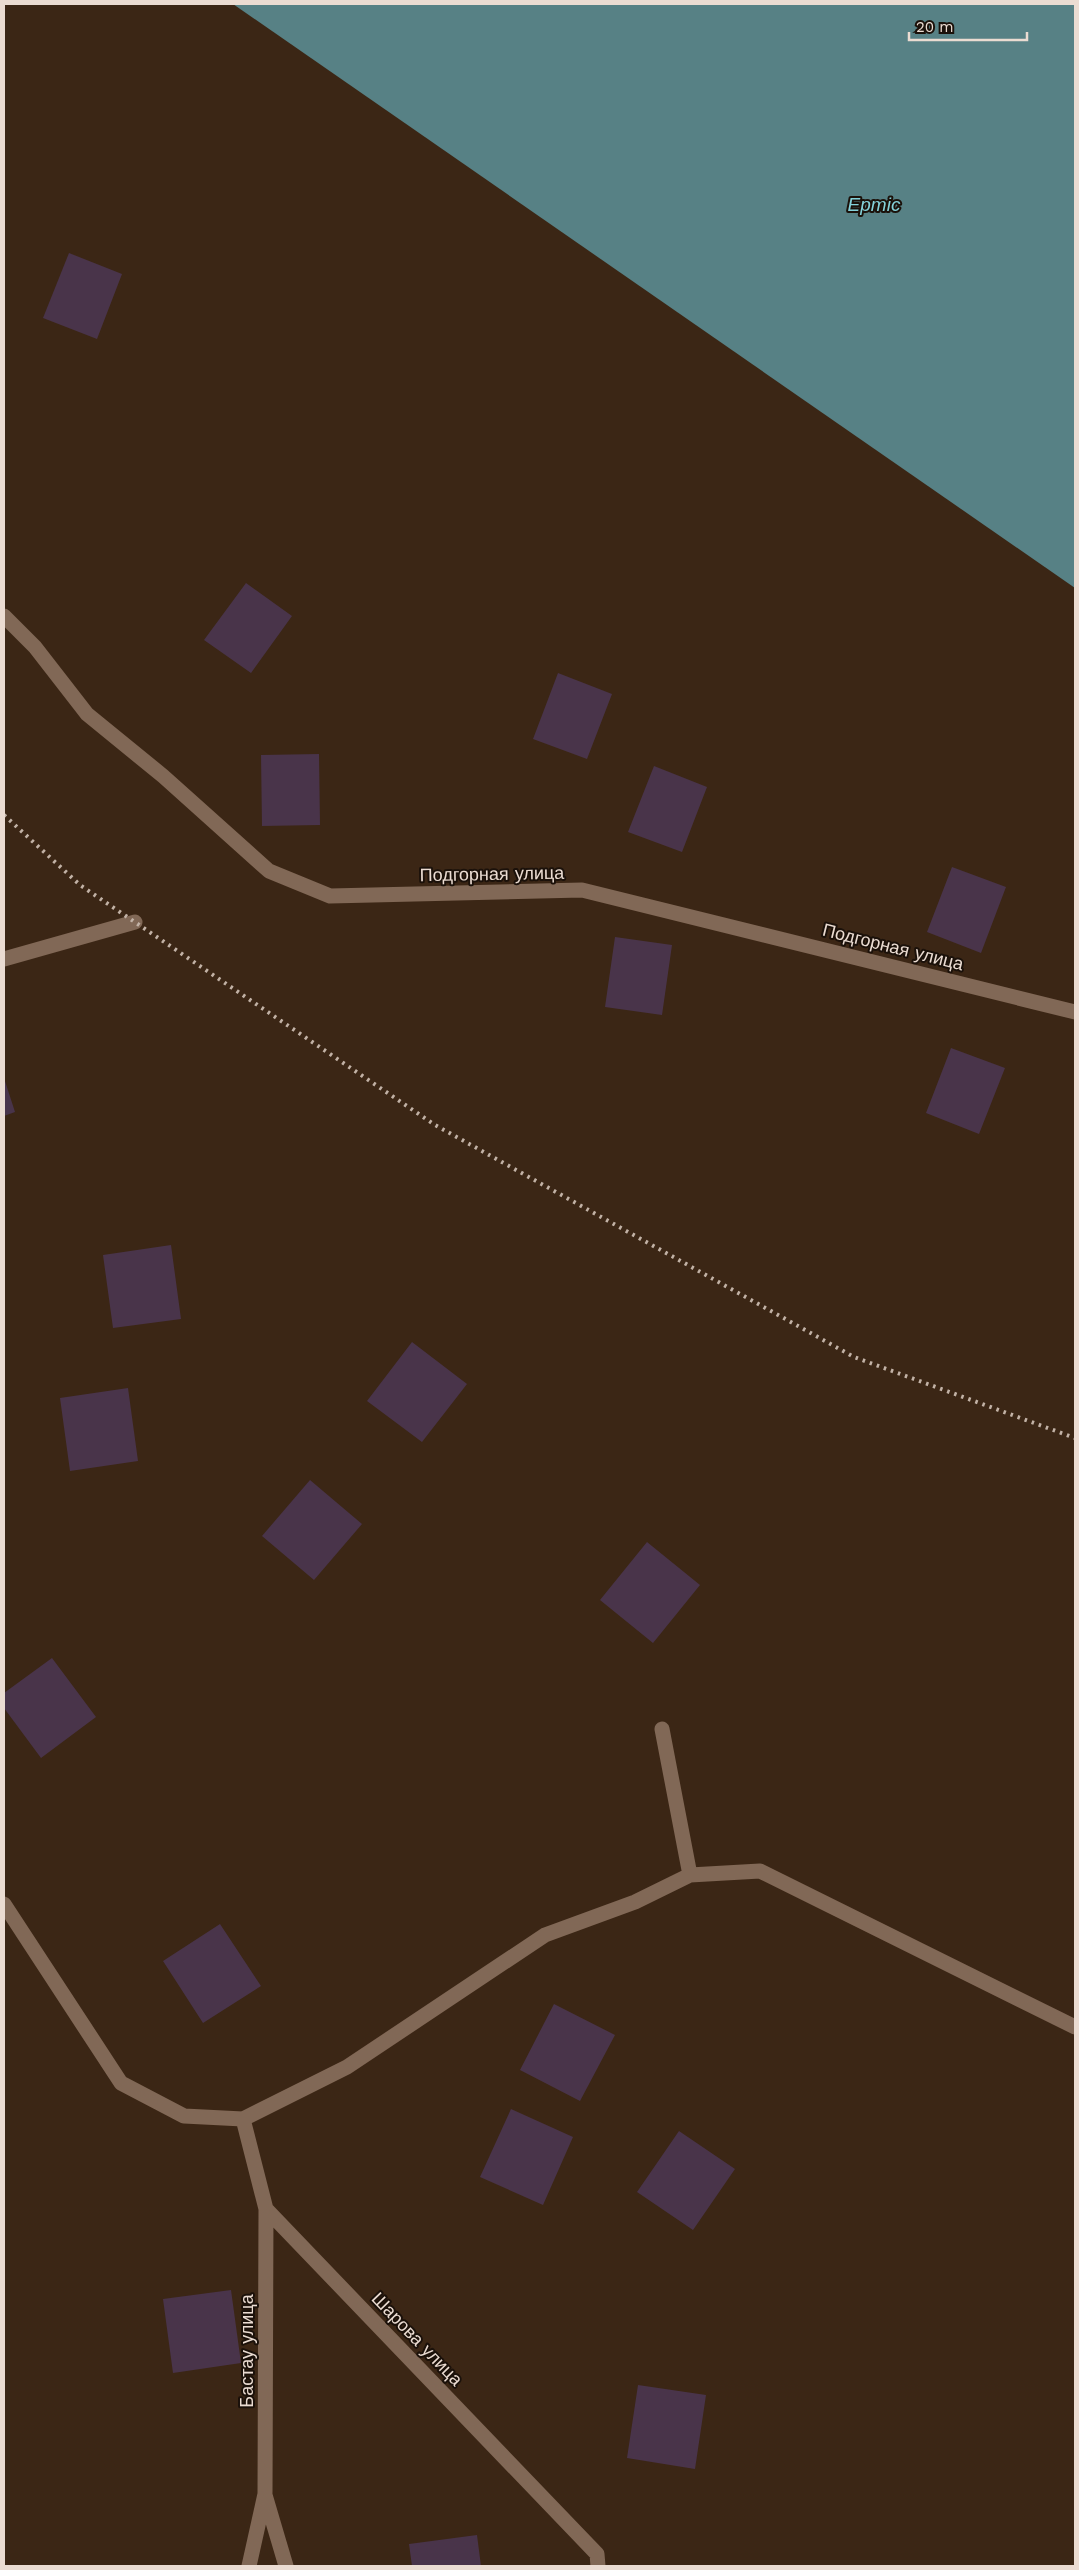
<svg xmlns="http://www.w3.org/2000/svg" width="1079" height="2570" font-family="'Work Sans',sans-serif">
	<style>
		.water { fill: #578185 }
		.building { fill: #49344a }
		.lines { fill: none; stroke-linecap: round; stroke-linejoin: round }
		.minor { stroke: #816856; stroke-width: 15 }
		.rail { stroke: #c2b2a6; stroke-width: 4; stroke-dasharray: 2.5 5; stroke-linecap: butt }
		.labels { text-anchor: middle; stroke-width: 4; stroke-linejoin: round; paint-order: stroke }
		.street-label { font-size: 18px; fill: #ebdcd2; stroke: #1b110a }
		.water-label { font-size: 19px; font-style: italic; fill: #84d1d9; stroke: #1b110a }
	</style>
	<rect width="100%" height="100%" fill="#3b2615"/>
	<!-- water -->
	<path class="water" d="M233,4H1075V588Z"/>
	<!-- building -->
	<path class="building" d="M69,253L122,274L97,339L43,318Z
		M246,583L292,616L251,673L204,640Z
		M558,673L612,694L587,759L533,739Z
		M319,754L320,825L262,826L261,755Z
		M654,766L707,787L682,852L628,832Z
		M952,867L1006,887L981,953L927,932Z
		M615,937L672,945L662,1015L605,1007Z
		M951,1048L1005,1068L979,1134L926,1113Z
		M4,1078L15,1112L4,1116Z
		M171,1245L181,1319L113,1328L103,1255Z
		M412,1342L467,1384L422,1442L367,1401Z
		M128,1388L138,1461L70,1471L60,1398Z
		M310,1480L362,1524L314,1580L262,1536Z
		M647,1542L700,1585L653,1643L600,1600Z
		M52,1658L96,1717L41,1758L4,1708V1693Z
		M220,1924L261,1986L203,2023L163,1961Z
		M554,2004L615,2035L580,2101L520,2070Z
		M511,2109L573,2137L543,2205L480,2177Z
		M679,2131L735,2169L693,2230L637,2192Z
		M231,2290L241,2363L173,2373L163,2299Z
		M638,2385L706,2395L695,2469L627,2458Z
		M477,2535L481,2566H412L409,2544Z"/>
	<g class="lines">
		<!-- minor -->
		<path class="minor" d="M4,616L35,647L87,714L163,776L269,871L330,896L582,890L1075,1012
			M4,959L135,922
			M662,1729L690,1875
			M4,1904L121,2083L184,2116L243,2119L347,2067L545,1935L635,1902L690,1875L760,1871L1075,2027
			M243,2119L266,2209L597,2554L598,2566
			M265,2495L286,2566
			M249,2566L265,2494L266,2209"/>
		<!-- rail -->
		<path class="rail" d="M4,815L80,885L435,1125L854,1357L1075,1438"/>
	</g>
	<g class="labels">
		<!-- street labels -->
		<g class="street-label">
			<text transform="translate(492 874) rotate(-1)" y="6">Подгорная улица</text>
			<text transform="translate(893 947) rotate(14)" y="6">Подгорная улица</text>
			<text transform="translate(417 2339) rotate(46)" y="6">Шарова улица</text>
			<text transform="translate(247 2351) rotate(-90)" y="6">Бастау улица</text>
		</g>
		<!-- water labels -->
		<g class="water-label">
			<text x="874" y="211">Ертіс</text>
		</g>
	</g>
	<!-- border -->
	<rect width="1079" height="2570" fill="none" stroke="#ebdcd2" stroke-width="10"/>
	<!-- scale -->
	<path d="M909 32v8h118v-8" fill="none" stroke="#ebdcd2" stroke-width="2.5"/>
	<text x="916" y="32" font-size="15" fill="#ebdcd2" stroke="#1b110a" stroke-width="4" paint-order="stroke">20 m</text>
</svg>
